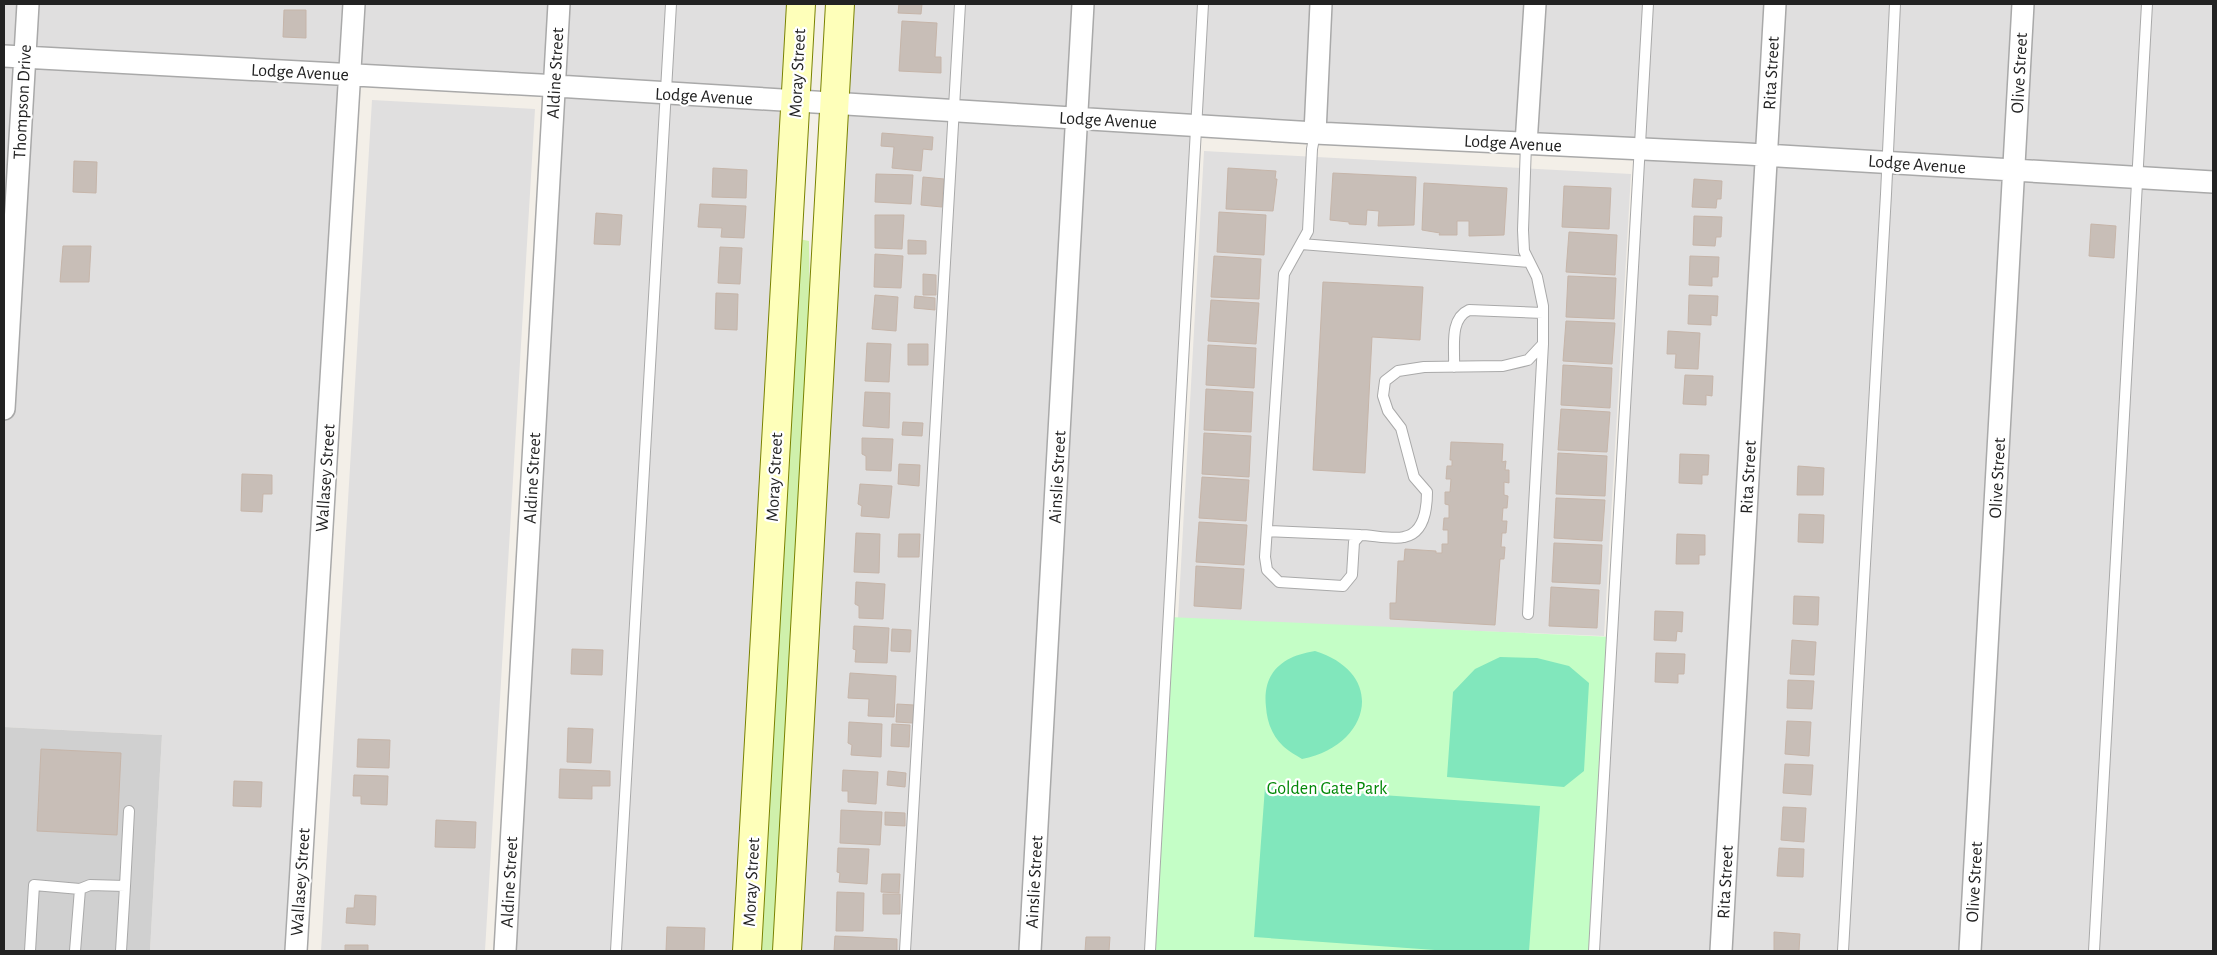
<svg xmlns="http://www.w3.org/2000/svg" width="2217" height="955" font-family="'Alegreya Sans',sans-serif">
<style>
.residential{fill:#e0dfdf}
.religious{fill:#d0d0d0}
.grass{fill:#cff0ab}
.park{fill:#c4fec6}
.pitch{fill:#81e7bc}
.building{fill:#c8beb7;stroke:#c6b5a9}
.lines{fill:none;stroke-linecap:round;stroke-linejoin:round}
.lane-casing{stroke:#a9a9a9;stroke-width:12}
.street-casing{stroke:#a9a9a9;stroke-width:24}
.secondary-casing{stroke:#798200;stroke-width:30}
.lane{stroke:#fff;stroke-width:10}
.street{stroke:#fff;stroke-width:21}
.secondary{stroke:#feffba;stroke-width:28}
.labels{text-anchor:middle;stroke-width:4.5;stroke-linejoin:round;paint-order:stroke}
.street-label{font-size:18px;fill:#222;stroke:#fff}
.park-label{font-size:18px;fill:#038808;stroke:#fff}
</style>
<rect width="100%" height="100%" fill="#f3efe8"/>
<path class="residential" d="M4,4H801L747,951H505L554,86L351,75L296,951H150L162,735L4,727Z
M840,4H2213V951H1594L1640,150L1196,125L1150,951H785Z
M372,100L535,109L485,951H321Z
M1204,151L1631,174L1604,636L1178,619Z"/>
<path class="religious" d="M4,727L162,735L150,951H4Z"/>
<path class="grass" d="M799,239L809,241L810,317L774,951H760Z"/>
<path class="park" d="M1169,617L1612,637L1594,951H1150Z"/>
<path class="pitch" d="M1315,651C1388,674 1370,746 1302,759C1296,755 1288,751 1283,746C1272,735 1267,722 1266,707C1262,672 1283,656 1315,651Z
M1500,657L1537,658L1569,666L1589,683L1584,771L1564,787L1447,777L1453,692L1475,669Z
M1265,787L1540,806L1529,951H1449L1254,937Z"/>
<path class="building" d="M899,4H922L921,14L898,13Z
M284,10H306V38L283,37Z
M902,21L937,23L935,57H941V73L899,71Z
M882,133L933,137L932,150L923,149L921,171L892,168L894,147L881,146Z
M74,161L97,162L96,193L73,192Z
M713,168L747,170L746,198L712,197Z
M1228,168L1276,171L1275,179H1277L1273,211L1226,209Z
M1333,173L1416,177L1414,225L1378,226L1379,211L1367,210L1366,225L1349,224V222L1330,220Z
M876,174L913,175L911,204L875,202Z
M923,177L944,179L942,207L921,205Z
M1694,179L1722,181L1721,199H1717L1716,208L1692,207Z
M1424,183L1507,188L1504,235L1469,236V221H1457V235H1439L1440,233L1422,230Z
M1564,186L1611,188L1609,229L1562,227Z
M700,204L746,206L744,238L721,237L722,228L698,227Z
M1219,212L1266,215L1264,255L1217,252Z
M596,213L622,215L620,245L594,244Z
M875,215H904L902,249L875,248Z
M1694,216L1722,217L1721,237H1716L1715,246L1693,245Z
M2091,224L2116,226L2114,258L2089,256Z
M1569,232L1617,235L1615,275L1566,272Z
M908,240L926,241V254H908Z
M63,246H91L89,282H60Z
M720,247L742,248L740,284L718,283Z
M875,254L903,256L901,288L874,287Z
M1214,256L1261,259L1259,299L1211,297Z
M1690,256L1719,257L1718,277H1712V286L1689,285Z
M923,274L936,275V295H923Z
M1568,276L1616,278L1614,319L1566,317Z
M1323,282L1423,287L1420,340L1372,337L1365,473L1313,470Z
M716,293L738,294L737,330L715,329Z
M875,295L898,297L896,331L872,329Z
M1689,295L1718,296L1717,316L1711,315V325L1688,324Z
M915,296L935,298V310L914,308Z
M1211,300L1259,303L1256,344L1208,341Z
M1566,321L1615,323L1612,364L1563,361Z
M1668,331L1700,333L1698,369L1675,368L1676,354H1667Z
M867,343L891,344L889,382L865,381Z
M908,344H928V365H908Z
M1208,345L1256,348L1254,388L1206,385Z
M1563,365L1612,368L1610,408L1561,405Z
M1685,375L1713,376L1712,396L1706,395V405L1683,404Z
M1206,389L1253,392L1251,432L1204,430Z
M865,392L890,393L889,428L863,426Z
M1561,409L1610,412L1607,452L1558,450Z
M903,422L923,423L922,436L902,435Z
M1204,433L1251,436L1249,477L1202,474Z
M862,438L893,439L891,471L866,470V456L862,454Z
M1451,442L1503,444L1502,462L1506,461L1505,470H1509V483L1504,482V495L1508,496L1507,508H1503L1502,521H1507L1506,533H1502L1501,547H1505L1504,559H1500L1495,625L1390,619V603H1396L1398,561H1404L1405,549L1436,551V553H1442V544H1448V530H1443L1444,518H1449V505L1445,504V492H1450L1451,479H1446L1447,466H1452V460H1450Z
M1558,453L1607,456L1605,496L1556,494Z
M1680,454L1709,455L1708,475H1702V484L1679,483Z
M899,464L920,465L919,486L898,484Z
M1798,466L1824,468L1823,495H1797Z
M242,474L272,475V494H263L262,512L241,511Z
M1202,477L1249,480L1246,521L1199,518Z
M860,484L892,486L889,518L861,516L862,506L858,504Z
M1556,498L1605,500L1602,541L1554,538Z
M1799,514L1824,515L1823,543L1798,542Z
M1199,522L1247,525L1244,565L1196,562Z
M856,533L880,534L879,573L854,572Z
M899,534H920L919,557H898Z
M1677,534L1705,535V555H1699V564H1676Z
M1554,543L1602,545L1600,584L1552,582Z
M1196,566L1244,569L1241,609L1194,606Z
M856,582L885,584L883,619L859,618V606L855,604Z
M1551,587L1599,590L1597,628L1549,626Z
M1794,596L1819,597L1818,625L1793,624Z
M1655,611L1683,612L1682,632L1677,631L1676,641L1654,640Z
M854,626L889,628L887,663L855,662L856,650L853,649Z
M892,629L911,630L910,652L891,651Z
M1792,640L1816,642L1814,675L1790,674Z
M572,649L603,650L602,675L571,674Z
M1656,653L1685,654L1684,674H1678V683L1655,682Z
M850,673L896,676L894,717L868,716L869,699L848,698Z
M1788,680L1814,681L1812,709L1787,708Z
M897,704L914,705L913,723L896,722Z
M1787,721L1811,722L1809,756L1785,754Z
M849,722L882,724L881,757L851,755L852,745L848,743Z
M892,724L910,725L909,747L891,746Z
M568,728L593,729L591,763L567,762Z
M358,739L390,740L389,768L357,767Z
M41,749L121,753L117,835L37,831Z
M1785,764L1813,765L1811,795L1783,793Z
M560,769L610,771V786H592V799L559,798Z
M843,770L878,772L876,804L848,802V791H842Z
M888,771L906,773L905,787L887,785Z
M354,775L388,776L387,805L361,804V796H353Z
M234,781L262,782L261,807L233,806Z
M1783,807L1806,808L1804,842L1781,840Z
M841,810L882,812L880,845L840,843Z
M885,812L905,813V826L885,825Z
M436,820L476,822L475,848L435,847Z
M838,848L869,849L867,884L839,882L840,873L837,872Z
M1779,848L1804,849L1803,877L1777,876Z
M882,874H900L899,893L881,892Z
M837,892L864,893L863,931H836Z
M883,894H900V914H883Z
M355,895L376,896L375,925L346,923L347,908H354Z
M667,927L705,928L704,951H666Z
M1774,932L1800,934L1799,951H1774Z
M835,936L897,939V951H834Z
M1086,937H1110L1109,951H1085Z
M345,945H368V951H345Z"/>
<g class="lines">
<defs>
<path id="lane" d="M1315,133L1312,149L1308,231L1284,274L1265,557L1267,570L1279,582L1343,586L1352,575L1354,542L1360,535C1372,535 1393,540 1404,537C1425,533 1427,508 1427,492L1414,477L1401,428L1388,411L1383,396L1385,381L1398,371L1424,367L1503,366L1528,360L1543,344V306L1537,277L1524,251L1523,230L1526,144
M1301,244L1529,262
M1454,367C1455,347 1449,319 1469,310L1543,313
M1267,531L1360,535
M1528,614L1543,344
M125,886L129,811
M30,951L34,885L80,889L90,885L125,886L121,951
M75,951L80,889
M616,951L671,4
M905,951L960,4
M1150,951L1203,4
M1594,951L1648,4
M1843,951L1886,194L1895,4
M2094,951L2147,4"/>
<path id="street" d="M4,56L540,85L1315,133L1747,154L2213,182
M1315,133L1321,4
M1526,144L1535,4
M4,409L28,4
M296,951L354,4
M505,951L559,4
M1030,951L1083,4
M1721,951L1775,4
M1970,951L2023,4"/>
<path id="secondary" d="M747,951L801,4
M787,951L840,4"/>
</defs>
<use href="#lane" class="lane-casing"/>
<use href="#street" class="street-casing"/>
<use href="#secondary" class="secondary-casing"/>
<use href="#lane" class="lane"/>
<use href="#street" class="street"/>
<use href="#secondary" class="secondary"/>
</g>
<g class="labels">
<g class="street-label">
<text transform="translate(300 72) rotate(3)" y="6">Lodge Avenue</text>
<text transform="translate(555 73) rotate(-87)" y="6">Aldine Street</text>
<text transform="translate(797 73) rotate(-87)" y="6">Moray Street</text>
<text transform="translate(1771 73) rotate(-87)" y="6">Rita Street</text>
<text transform="translate(2019 73) rotate(-87)" y="6">Olive Street</text>
<text transform="translate(704 96) rotate(3)" y="6">Lodge Avenue</text>
<text transform="translate(22 102) rotate(-87)" y="6">Thompson Drive</text>
<text transform="translate(1108 120) rotate(3)" y="6">Lodge Avenue</text>
<text transform="translate(1513 143) rotate(3)" y="6">Lodge Avenue</text>
<text transform="translate(1917 164) rotate(4)" y="6">Lodge Avenue</text>
<text transform="translate(774 477) rotate(-87)" y="6">Moray Street</text>
<text transform="translate(1057 477) rotate(-87)" y="6">Ainslie Street</text>
<text transform="translate(1748 477) rotate(-87)" y="6">Rita Street</text>
<text transform="translate(325 478) rotate(-86)" y="6">Wallasey Street</text>
<text transform="translate(532 478) rotate(-87)" y="6">Aldine Street</text>
<text transform="translate(1997 478) rotate(-87)" y="6">Olive Street</text>
<text transform="translate(300 882) rotate(-86)" y="6">Wallasey Street</text>
<text transform="translate(509 882) rotate(-87)" y="6">Aldine Street</text>
<text transform="translate(751 882) rotate(-87)" y="6">Moray Street</text>
<text transform="translate(1034 882) rotate(-87)" y="6">Ainslie Street</text>
<text transform="translate(1725 882) rotate(-87)" y="6">Rita Street</text>
<text transform="translate(1974 882) rotate(-87)" y="6">Olive Street</text>
</g>
<g class="park-label">
<text x="1327" y="794">Golden Gate Park</text>
</g>
</g>
<rect width="2217" height="955" fill="none" stroke="#222222" stroke-width="10"/>
</svg>
